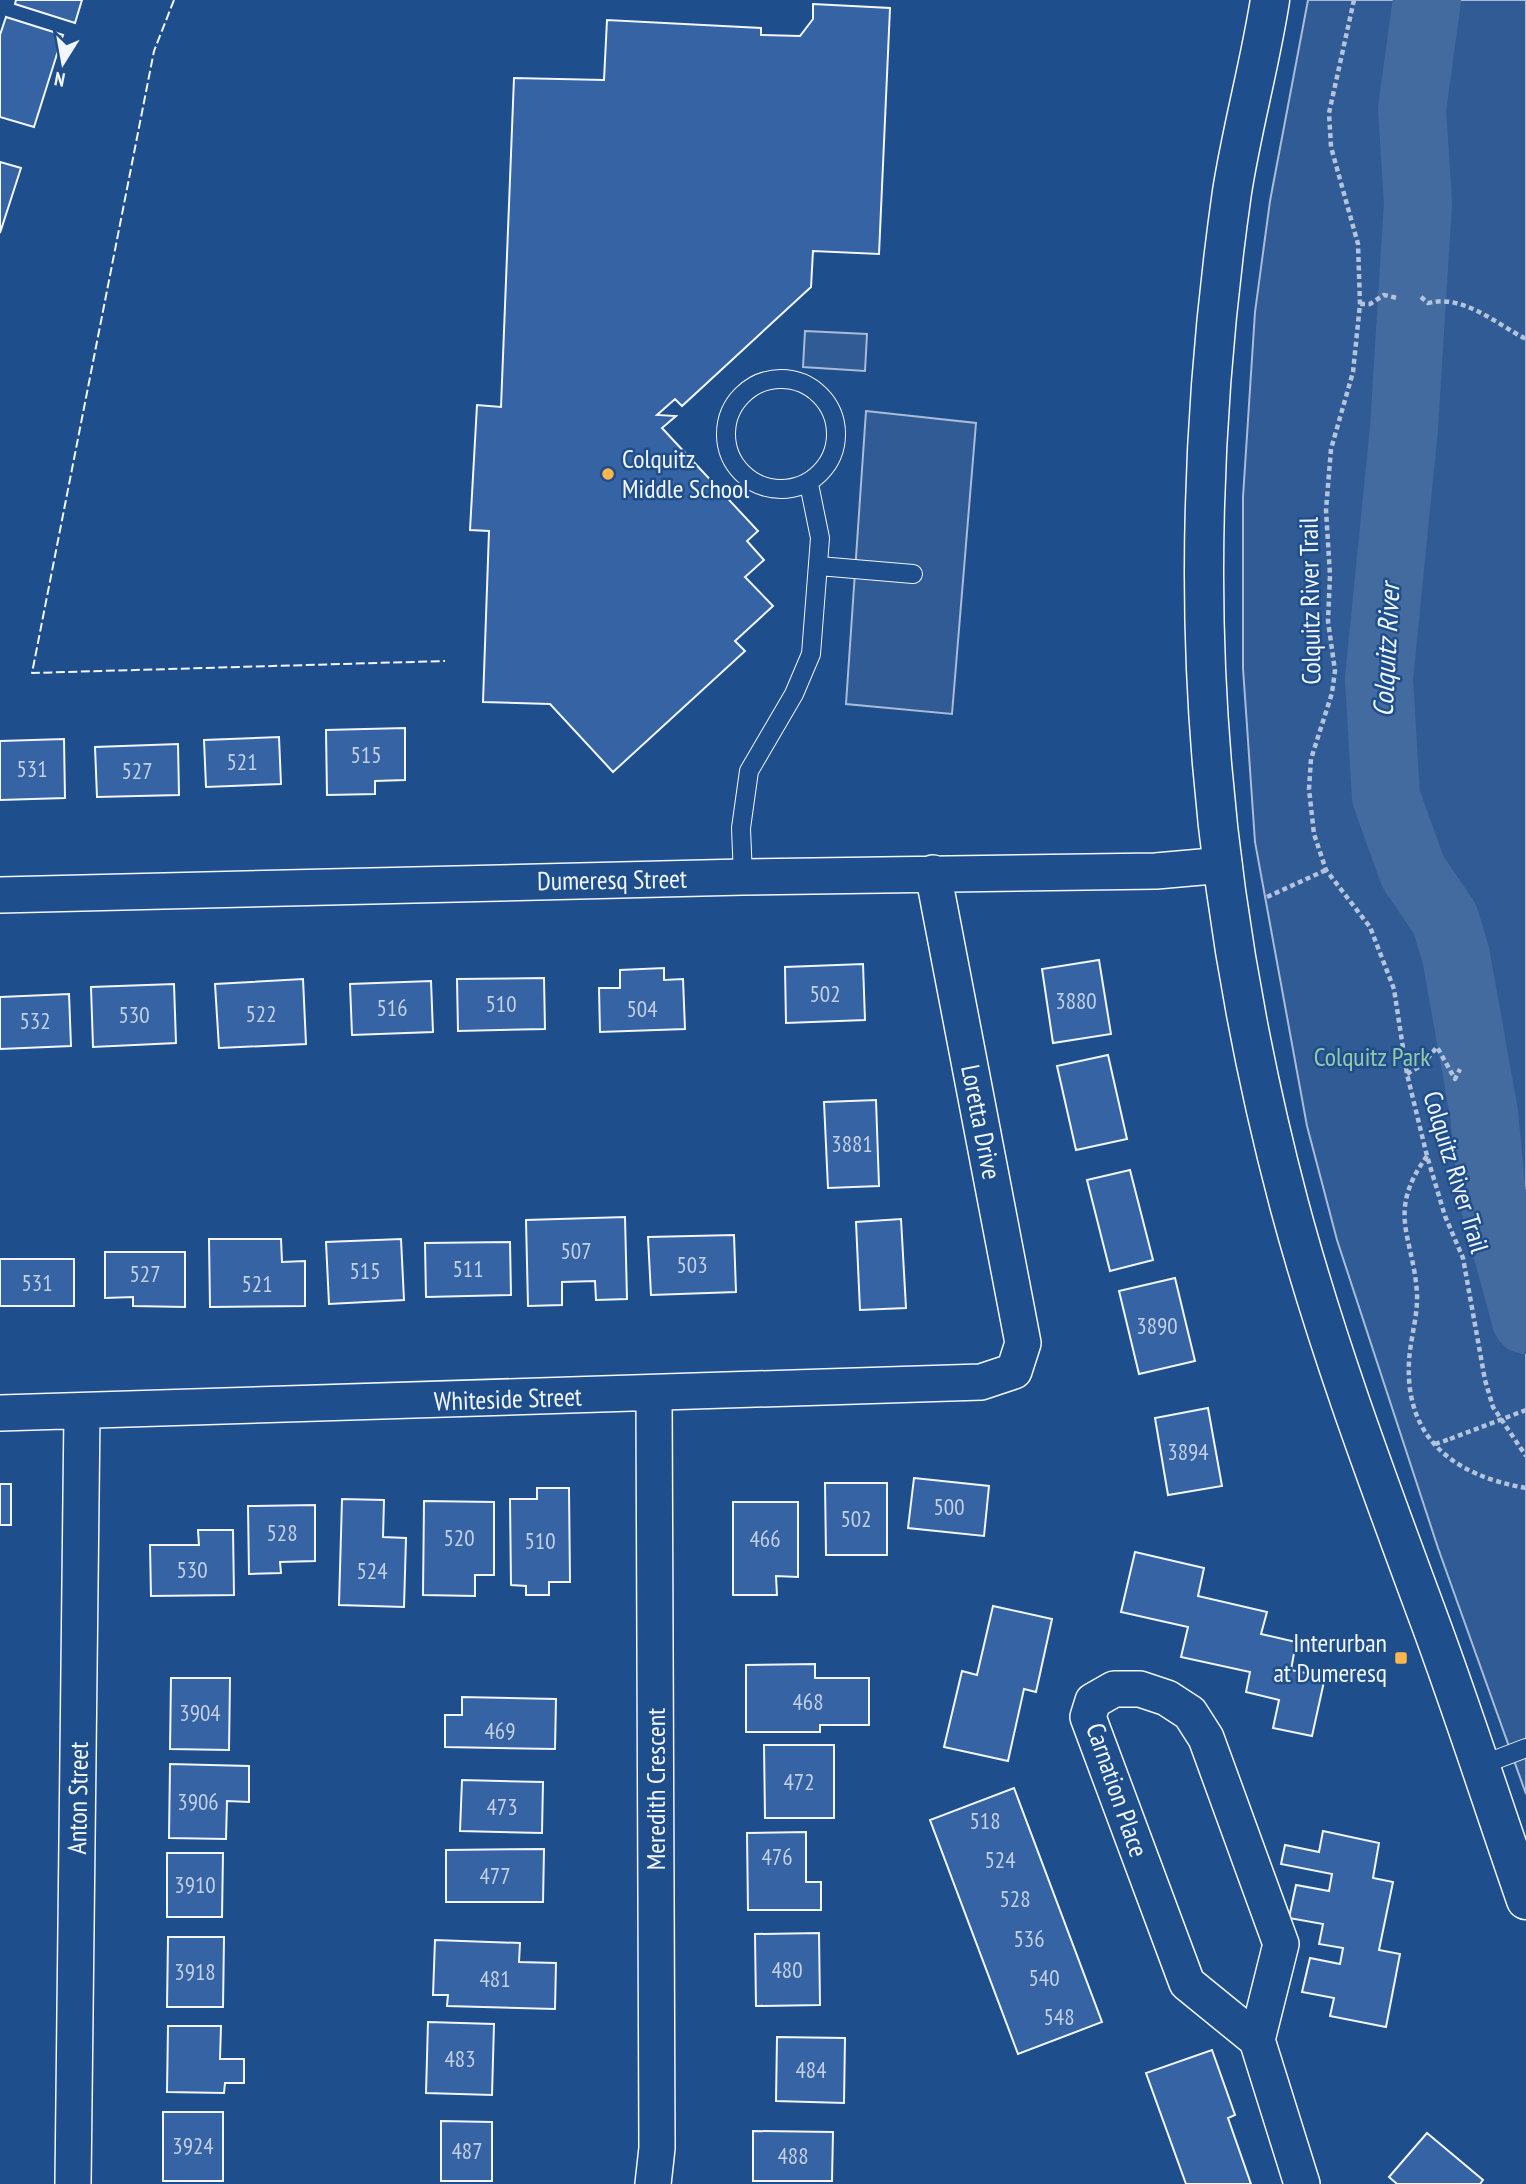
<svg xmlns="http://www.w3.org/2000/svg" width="1526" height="2184" font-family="'PT Sans Narrow',sans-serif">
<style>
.built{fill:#305b95;stroke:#a8bbd7;stroke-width:2}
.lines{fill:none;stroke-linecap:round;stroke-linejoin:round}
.river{stroke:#446ba0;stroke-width:68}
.building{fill:#3563a3;stroke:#f2f6ff;stroke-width:2}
.service-casing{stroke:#f2f6ff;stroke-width:20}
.minor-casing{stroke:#f2f6ff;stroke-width:38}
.secondary-casing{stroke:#f2f6ff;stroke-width:41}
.path{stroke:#b3c4dc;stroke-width:4.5;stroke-dasharray:5 3.5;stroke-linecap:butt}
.service{stroke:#1f4e8c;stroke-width:18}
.minor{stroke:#1f4e8c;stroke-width:35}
.secondary{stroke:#1f4e8c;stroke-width:38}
.path-bridge{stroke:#b3c4dc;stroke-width:4.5;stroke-dasharray:5 3.5;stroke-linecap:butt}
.fence{stroke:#f2f6ff;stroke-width:2;stroke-dasharray:9 3.5;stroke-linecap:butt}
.poi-dot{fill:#ffb74d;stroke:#1f4e8c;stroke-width:2.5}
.labels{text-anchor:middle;stroke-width:5;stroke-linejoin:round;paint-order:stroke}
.number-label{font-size:23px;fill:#c3d1e8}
.poi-label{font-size:26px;fill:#f2f6ff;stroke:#1f4e8c;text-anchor:start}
.street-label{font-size:26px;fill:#f2f6ff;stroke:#1f4e8c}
.park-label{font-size:26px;fill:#97c8a6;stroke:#1f4e8c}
.water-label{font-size:28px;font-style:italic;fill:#f2f6ff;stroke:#1f4e8c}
</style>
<rect width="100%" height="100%" fill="#1f4e8c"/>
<path class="built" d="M1308,0H1526V1794L1438,1548L1337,1240L1307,1126L1255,842L1243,668V497L1255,312L1270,201Z
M805,331L867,334L865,371L803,367Z
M866,411L976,423L952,714L846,704Z"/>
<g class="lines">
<path class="river" d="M1427,0L1412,109L1418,203L1404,428L1379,679L1386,797L1413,872L1445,919L1456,956L1484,1113L1492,1195L1526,1320"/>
</g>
<path class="building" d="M16,0H82L75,23L15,4Z
M813,4L890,8L879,254L813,251L811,287L682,406L675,399L657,415L676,416L662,428L758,531L747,541L764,560L745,577L773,606L735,641L745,651L613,772L550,704L483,702L489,531L470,530L477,405L501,407L514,78L604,80L607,20L761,28V35L800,36L813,19Z
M6,17L63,35L34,127L0,117V35Z
M0,162L21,168L0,233Z
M405,728V780L375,781V794L327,795L326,730Z
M279,737L281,784L206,787L204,740Z
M64,739L65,798L0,800V741Z
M178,744L179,795L97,797L95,747Z
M1099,960L1111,1034L1053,1043L1042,969Z
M863,964L865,1020L786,1023L785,967Z
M664,968V980L683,979L685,1029L600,1032L599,988H620V970Z
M544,978L545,1029L458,1031L457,979Z
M303,979L306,1044L219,1048L215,984Z
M431,981L433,1032L352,1035L350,984Z
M174,984L176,1043L93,1047L91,987Z
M69,994L71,1046L0,1049V997Z
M1108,1055L1127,1139L1076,1150L1057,1066Z
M876,1100L879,1186L828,1188L824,1102Z
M1130,1170L1153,1260L1110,1271L1087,1180Z
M625,1217L627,1299L596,1300L595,1281L562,1282V1305L528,1306L526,1220Z
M901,1219L906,1308L860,1310L856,1222Z
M734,1235L736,1292L651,1295L648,1237Z
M209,1239H281L282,1262L305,1261V1306L210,1307Z
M401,1239L404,1300L329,1304L326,1242Z
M510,1242L511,1295L426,1297L425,1243Z
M105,1252H185V1307L133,1306V1297L105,1298Z
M0,1259H74V1306H0Z
M1175,1278L1195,1361L1139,1374L1119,1291Z
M1208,1408L1222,1486L1168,1495L1155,1418Z
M914,1478L989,1486L984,1536L908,1528Z
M825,1483H887V1555H826Z
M0,1484H11V1525H0Z
M537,1488H569L570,1582H549V1595H526V1586L511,1585L510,1499H537Z
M342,1499L384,1500L383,1537L406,1538L404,1607L339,1605Z
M424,1501L494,1502V1575H475V1596L423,1595Z
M733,1502H798V1577L776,1576L777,1595H733Z
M315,1505V1561L280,1562L281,1573L249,1574L248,1506Z
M198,1530H233L234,1595L151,1596L150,1545H199Z
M1135,1552L1204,1568L1198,1596L1267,1612L1261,1634L1296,1642L1291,1670L1325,1677L1312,1736L1273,1728L1279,1700L1246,1692L1250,1672L1181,1657L1188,1627L1121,1612Z
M993,1606L1052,1619L1036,1692L1024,1689L1008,1761L944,1747L962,1671L977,1675Z
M815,1664V1678H869V1725H820V1732H746V1665Z
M171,1678H230L229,1750L170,1749Z
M462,1697L556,1699L555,1749L445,1747V1715H462Z
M764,1745H834V1818H765Z
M170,1764L249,1766V1802L227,1801L226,1839L169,1838Z
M462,1780L543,1782L542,1833L460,1831Z
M1014,1788L1102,2022L1018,2054L930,1820Z
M1323,1831L1379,1843L1373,1878L1393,1882L1379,1950L1400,1954L1386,2027L1330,2016L1334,1998L1302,1992L1310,1958L1340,1964L1343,1948L1319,1944L1323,1924L1289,1918L1296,1885L1329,1891L1332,1874L1281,1864L1285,1845L1319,1852Z
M806,1832V1882H821V1910H748L747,1833Z
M544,1849L543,1902H446V1850Z
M167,1853H223L222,1917H167Z
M819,1933L820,2005L756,2006L755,1934Z
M168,1937H224L223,2007H167Z
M435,1940L520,1943L519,1962L556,1963L555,2009L447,2006L448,1995H433Z
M428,2022L494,2024L492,2095L426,2093Z
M168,2026H221L220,2059H244V2083H225L224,2093L167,2092Z
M777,2037L845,2038L844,2103L776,2101Z
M1212,2050L1235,2115L1228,2118L1251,2184H1186L1146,2073Z
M163,2112H223V2181H163Z
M441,2121L492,2122V2181H441Z
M753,2131L833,2132L832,2181H753Z
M1427,2133L1483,2180L1480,2184H1397L1389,2177Z"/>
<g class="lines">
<defs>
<path id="service" d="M726 434a55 55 0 1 1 110 0a55 55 0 1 1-110 0Z
M819,566L913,574
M743,877L741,828L749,771L794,694L811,654L820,538L809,484
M1479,1766L1526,1748"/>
<path id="minor" d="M0,895L743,877L1156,871L1224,865
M0,1413L981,1382L1014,1371L1023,1343L933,873
M1257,2040L1187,1983L1088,1717L1093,1701L1114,1689H1140L1167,1698L1190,1713L1206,1738L1281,1944L1257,2040L1302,2184
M73,2184L82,1412
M653,2184L657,2148L654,1394"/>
<path id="secondary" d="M1270,0C1260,64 1242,128 1232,192C1214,318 1204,446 1204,574C1204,785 1235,999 1289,1204C1327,1346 1379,1484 1430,1622C1464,1714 1494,1808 1526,1900"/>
</defs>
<use href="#service" class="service-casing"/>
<use href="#minor" class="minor-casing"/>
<use href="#secondary" class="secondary-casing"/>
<path class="path" d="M1354,0L1329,113L1331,147L1358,244L1360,304L1353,372L1331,449L1326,510L1330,575L1328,621L1335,671L1332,693L1311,759L1309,789L1314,834L1326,870L1370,927L1394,989L1407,1074L1427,1156L1445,1216L1463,1258L1485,1380L1493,1407L1526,1456
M1421,297L1428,303C1464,294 1496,324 1526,339
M1360,304H1370L1384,295L1397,298
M1267,897L1326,870
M1407,1074L1422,1065L1437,1047L1455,1079L1460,1069
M1427,1156C1386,1213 1413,1235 1417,1293C1418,1317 1410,1339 1409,1362C1405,1440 1456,1476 1526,1488
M1435,1444L1450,1439"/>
<use href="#service" class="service"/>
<use href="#minor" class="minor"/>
<use href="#secondary" class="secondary"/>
<path class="path-bridge" d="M1450,1439L1526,1410"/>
<path class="fence" d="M174,0L154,51L32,673L445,661"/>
</g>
<g class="poi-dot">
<circle cx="608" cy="474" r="7"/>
<rect x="1394" y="1651" width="14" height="14" rx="3.5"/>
</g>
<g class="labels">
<g class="number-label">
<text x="366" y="763">515</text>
<text x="242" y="770">521</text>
<text x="32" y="777">531</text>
<text x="137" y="779">527</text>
<text x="825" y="1002">502</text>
<text x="1076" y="1009">3880</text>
<text x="501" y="1012">510</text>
<text x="392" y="1016">516</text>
<text x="642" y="1017">504</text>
<text x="261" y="1022">522</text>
<text x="134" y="1023">530</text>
<text x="35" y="1029">532</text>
<text x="852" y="1152">3881</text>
<text x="576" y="1259">507</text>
<text x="692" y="1273">503</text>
<text x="468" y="1277">511</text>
<text x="365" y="1279">515</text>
<text x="145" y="1282">527</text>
<text x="37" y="1291">531</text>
<text x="257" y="1292">521</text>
<text x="1157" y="1334">3890</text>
<text x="1188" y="1460">3894</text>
<text x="949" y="1515">500</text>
<text x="856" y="1527">502</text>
<text x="282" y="1541">528</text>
<text x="459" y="1546">520</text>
<text x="765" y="1547">466</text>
<text x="540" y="1549">510</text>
<text x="192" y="1578">530</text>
<text x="372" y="1579">524</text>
<text x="808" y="1710">468</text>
<text x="200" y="1721">3904</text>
<text x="500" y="1739">469</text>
<text x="799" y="1790">472</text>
<text x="198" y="1810">3906</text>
<text x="502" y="1815">473</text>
<text x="985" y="1829">518</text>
<text x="777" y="1865">476</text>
<text x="1000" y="1868">524</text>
<text x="495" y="1884">477</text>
<text x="195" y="1893">3910</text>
<text x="1015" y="1907">528</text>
<text x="1029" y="1947">536</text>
<text x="787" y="1978">480</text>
<text x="195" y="1980">3918</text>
<text x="1044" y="1986">540</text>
<text x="495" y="1987">481</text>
<text x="1059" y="2025">548</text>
<text x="460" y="2067">483</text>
<text x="811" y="2078">484</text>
<text x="193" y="2154">3924</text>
<text x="467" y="2159">487</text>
<text x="793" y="2164">488</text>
</g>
<g class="poi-label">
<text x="622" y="468">Colquitz<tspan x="622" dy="30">Middle School</tspan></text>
<text x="1387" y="1652" text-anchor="end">Interurban<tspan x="1387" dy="30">at Dumeresq</tspan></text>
</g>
<g class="street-label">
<text transform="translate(1310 601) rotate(-91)" y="9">Colquitz River Trail</text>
<text transform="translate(612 880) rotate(-1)" y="9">Dumeresq Street</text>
<text transform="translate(981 1122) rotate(79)" y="9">Loretta Drive</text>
<text transform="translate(1456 1172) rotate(73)" y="9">Colquitz River Trail</text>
<text transform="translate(508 1399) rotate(-2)" y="9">Whiteside Street</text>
<text transform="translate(656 1789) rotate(-90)" y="9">Meredith Crescent</text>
<text transform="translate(1117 1790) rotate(71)" y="9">Carnation Place</text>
<text transform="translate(78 1798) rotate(-89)" y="9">Anton Street</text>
</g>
<g class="park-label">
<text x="1372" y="1066">Colquitz Park</text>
</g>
<g class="water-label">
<text transform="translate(1386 650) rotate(-87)" y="10">Colquitz River</text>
</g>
</g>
<g transform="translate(63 63) rotate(191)" stroke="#1f4e8c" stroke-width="5" paint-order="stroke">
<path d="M0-5L12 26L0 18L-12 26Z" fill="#f2f6ff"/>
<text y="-10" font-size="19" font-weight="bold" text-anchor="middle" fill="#f2f6ff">N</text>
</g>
</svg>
